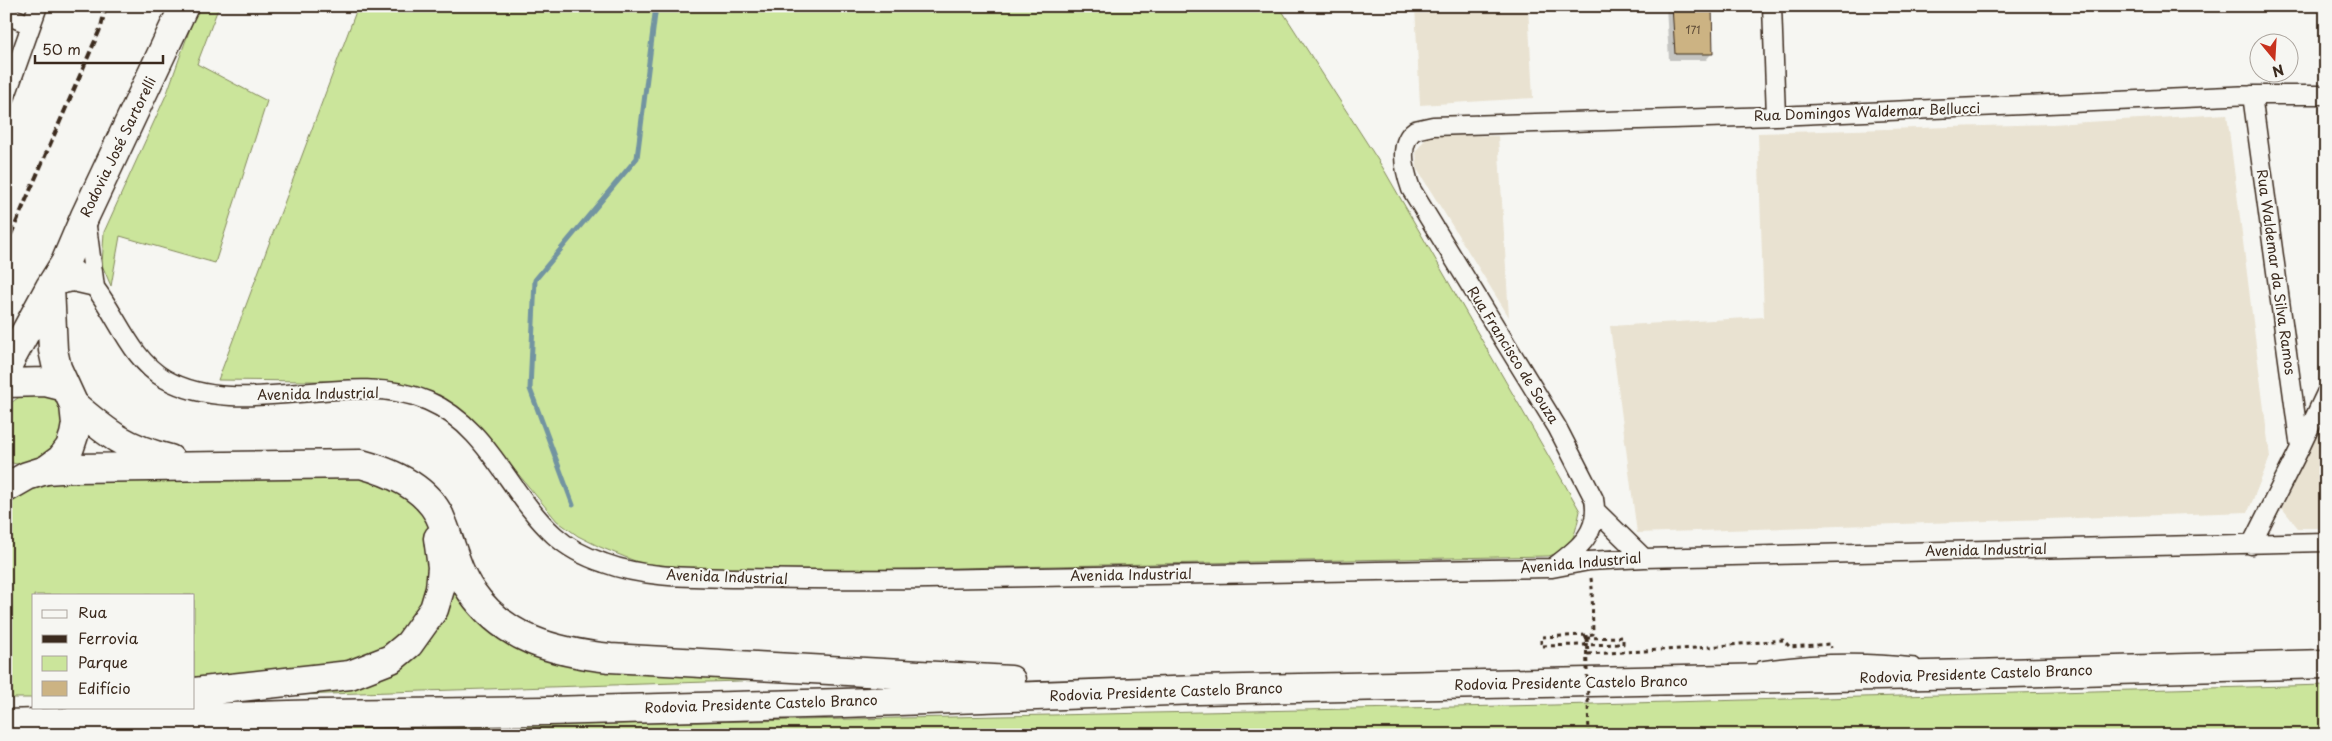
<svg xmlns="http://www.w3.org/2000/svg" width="2332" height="741" font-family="'Playpen Sans',sans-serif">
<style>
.built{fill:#e9e2d1}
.green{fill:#cbe59b;stroke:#83885c}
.shadow{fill:#0003}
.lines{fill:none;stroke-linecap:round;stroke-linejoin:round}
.stream{stroke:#7294a1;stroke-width:5}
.building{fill:#ccb383;stroke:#3b2a1e}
.service-casing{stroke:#3b2a1e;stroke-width:12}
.minor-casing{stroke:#3b2a1e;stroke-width:21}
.primary-casing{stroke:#3b2a1e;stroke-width:31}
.motorway-casing{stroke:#3b2a1e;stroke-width:31}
.path{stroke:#3b2a1e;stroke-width:3;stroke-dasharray:4 4;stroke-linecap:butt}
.service{stroke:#f6f6f2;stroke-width:9}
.minor{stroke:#f6f6f2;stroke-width:18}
.primary{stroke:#f6f6f2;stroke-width:28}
.motorway{stroke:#f6f6f2;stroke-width:28}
.rail{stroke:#3b2a1e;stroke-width:4;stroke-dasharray:8 4;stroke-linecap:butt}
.path-bridge{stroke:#3b2a1e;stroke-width:3;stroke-dasharray:4 4;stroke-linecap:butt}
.labels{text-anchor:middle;stroke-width:4;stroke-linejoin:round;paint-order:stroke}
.number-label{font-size:11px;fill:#5f4c37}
.street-label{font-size:14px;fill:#3b2a1e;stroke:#f6f6f2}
</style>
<rect width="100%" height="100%" fill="#f6f6f2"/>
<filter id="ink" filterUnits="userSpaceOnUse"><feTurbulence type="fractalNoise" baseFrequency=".02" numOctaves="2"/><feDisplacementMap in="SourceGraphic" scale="10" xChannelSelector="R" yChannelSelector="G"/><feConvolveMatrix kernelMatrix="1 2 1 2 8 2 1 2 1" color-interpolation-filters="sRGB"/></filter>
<g filter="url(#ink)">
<path class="built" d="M1415,6H1528L1533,98L1420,105Z
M2227,114L2270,457L2248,512L1637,533L1610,326L1764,317L1758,133L2052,124Z
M1429,134L1498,136L1509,317L1417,169L1416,151Z
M2326,416V528H2298L2282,508Z"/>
<path class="green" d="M198,6H219L197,64L267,101L215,263L120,236L111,286L102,265L104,232L167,93Z
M358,6H1279L1383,168L1580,511C1575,534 1574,548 1549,556L856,570L691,568L640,563L600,547L578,536L557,521L481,429L440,395L395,382L218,380Z
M27,392L54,394L68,421L58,448L27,466L12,463L6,457V406Z
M356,471L409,497L421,513L432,533L433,594L381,657L194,685V595H34V698H6V492L23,483Z
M452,579L490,626L771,680L296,695L376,677Z
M2326,685V735H49L1553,705Z"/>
<path class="shadow" d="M1666,6H1710L1712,53L1706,60H1669Z"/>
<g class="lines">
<path class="stream" d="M573,505L530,389L535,280L637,158L656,6"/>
</g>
<path class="building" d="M1672,6H1712L1713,54H1675Z"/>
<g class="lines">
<defs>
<path id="service" d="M1761,666C1813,658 1863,657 1915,663"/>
<path id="minor" d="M1772,6L1776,116
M6,15L31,25
M2252,95L2300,448
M6,96L38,6
M65,263C76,271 88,278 96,289C118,318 132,360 165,379C242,422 348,367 428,401C489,427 508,493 554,535C568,548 586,557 604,563C647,579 695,577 740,578C802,579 865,580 927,579C1135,575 1344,572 1552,568L1589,561L1644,558L2326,542
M50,287L73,282L95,287L86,219
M1596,511L1644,558
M2251,545L2300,448L2326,393
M1555,566C1579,548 1600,532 1594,499L1557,427L1411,189C1405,172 1397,143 1415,130L1433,126L1776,116L2252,95H2326"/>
<path id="primary" d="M6,368L50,287L65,263L85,216L184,6
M6,383L45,382L65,387
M6,488L27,476L46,470L61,459L70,447L74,435L76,424L74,405L57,368L53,350L50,287"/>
<path id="motorway" d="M74,405C108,434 125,448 170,459
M46,470L75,468L361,464C394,473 431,489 443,524C452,546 457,571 471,591C505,640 555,652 610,658L1011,680
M194,692L350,675L391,659L409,644L434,609L440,589L442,567L438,538
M6,724L322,714L549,711L843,703L1198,690L1974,674L2326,664"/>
</defs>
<use href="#service" class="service-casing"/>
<use href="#minor" class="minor-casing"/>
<use href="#primary" class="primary-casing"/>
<use href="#motorway" class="motorway-casing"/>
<path class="path" d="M1591,578L1592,587
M1587,638L1588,654L1698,648L1783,640L1790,647L1830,644L1831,648"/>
<use href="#service" class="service"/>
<use href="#minor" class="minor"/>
<use href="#primary" class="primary"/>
<use href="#motorway" class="motorway"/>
<path class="rail" d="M6,246L101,27L106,6"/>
<path class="path-bridge" d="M1586,635L1541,637V646L1623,644V637L1587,638
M1589,735L1586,635L1593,634L1592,587"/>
</g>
</g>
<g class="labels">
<g class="number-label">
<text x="1693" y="34">171</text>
</g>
<g class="street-label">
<text transform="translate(1867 112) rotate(-2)" y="5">Rua Domingos Waldemar Bellucci</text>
<text transform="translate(118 147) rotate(-64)" y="5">Rodovia José Sartorelli</text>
<text transform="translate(2276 272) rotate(82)" y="5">Rua Waldemar da Silva Ramos</text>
<text transform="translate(1513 355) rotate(58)" y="5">Rua Francisco de Souza</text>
<text transform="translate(318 394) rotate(-1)" y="5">Avenida Industrial</text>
<text transform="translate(1986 550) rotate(-1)" y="5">Avenida Industrial</text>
<text transform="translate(1581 563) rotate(-5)" y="5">Avenida Industrial</text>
<text transform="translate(1131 575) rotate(-1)" y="5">Avenida Industrial</text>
<text transform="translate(727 577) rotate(2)" y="5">Avenida Industrial</text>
<text transform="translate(1976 674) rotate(-2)" y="5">Rodovia Presidente Castelo Branco</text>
<text transform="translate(1571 683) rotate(-1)" y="5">Rodovia Presidente Castelo Branco</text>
<text transform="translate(1166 692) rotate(-2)" y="5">Rodovia Presidente Castelo Branco</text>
<text transform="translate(761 704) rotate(-2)" y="5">Rodovia Presidente Castelo Branco</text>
</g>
</g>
<rect width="2332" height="741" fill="none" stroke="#f6f6f2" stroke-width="25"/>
<rect x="12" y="12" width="2307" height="716" fill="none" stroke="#3b2a1e" stroke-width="2" filter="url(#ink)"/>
<rect x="32" y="594" width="162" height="115" fill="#f6f6f2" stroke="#aba49d"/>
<rect x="42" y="610" width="25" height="8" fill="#f6f6f2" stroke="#aba49d"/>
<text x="78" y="618" font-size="15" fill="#3b2a1e">Rua</text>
<rect x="42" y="635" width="25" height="8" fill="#3b2a1e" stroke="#aba49d"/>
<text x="78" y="644" font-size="15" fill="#3b2a1e">Ferrovia</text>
<rect x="42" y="656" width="25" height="15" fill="#cbe59b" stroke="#aba49d"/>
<text x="78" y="668" font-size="15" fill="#3b2a1e">Parque</text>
<rect x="42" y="681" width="25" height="15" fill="#ccb383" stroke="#aba49d"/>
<text x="78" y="694" font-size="15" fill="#3b2a1e">Edifício</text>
<g transform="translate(2274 58) rotate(162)"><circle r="24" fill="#f6f6f2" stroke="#aba49d"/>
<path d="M0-4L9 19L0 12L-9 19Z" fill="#c8321e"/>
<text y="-8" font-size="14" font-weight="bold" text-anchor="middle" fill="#3b2a1e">N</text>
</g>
<path d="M35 55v8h128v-8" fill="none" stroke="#3b2a1e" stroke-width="2.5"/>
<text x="42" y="55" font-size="15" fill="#3b2a1e" stroke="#f6f6f2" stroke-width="4" paint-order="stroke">50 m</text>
</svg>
